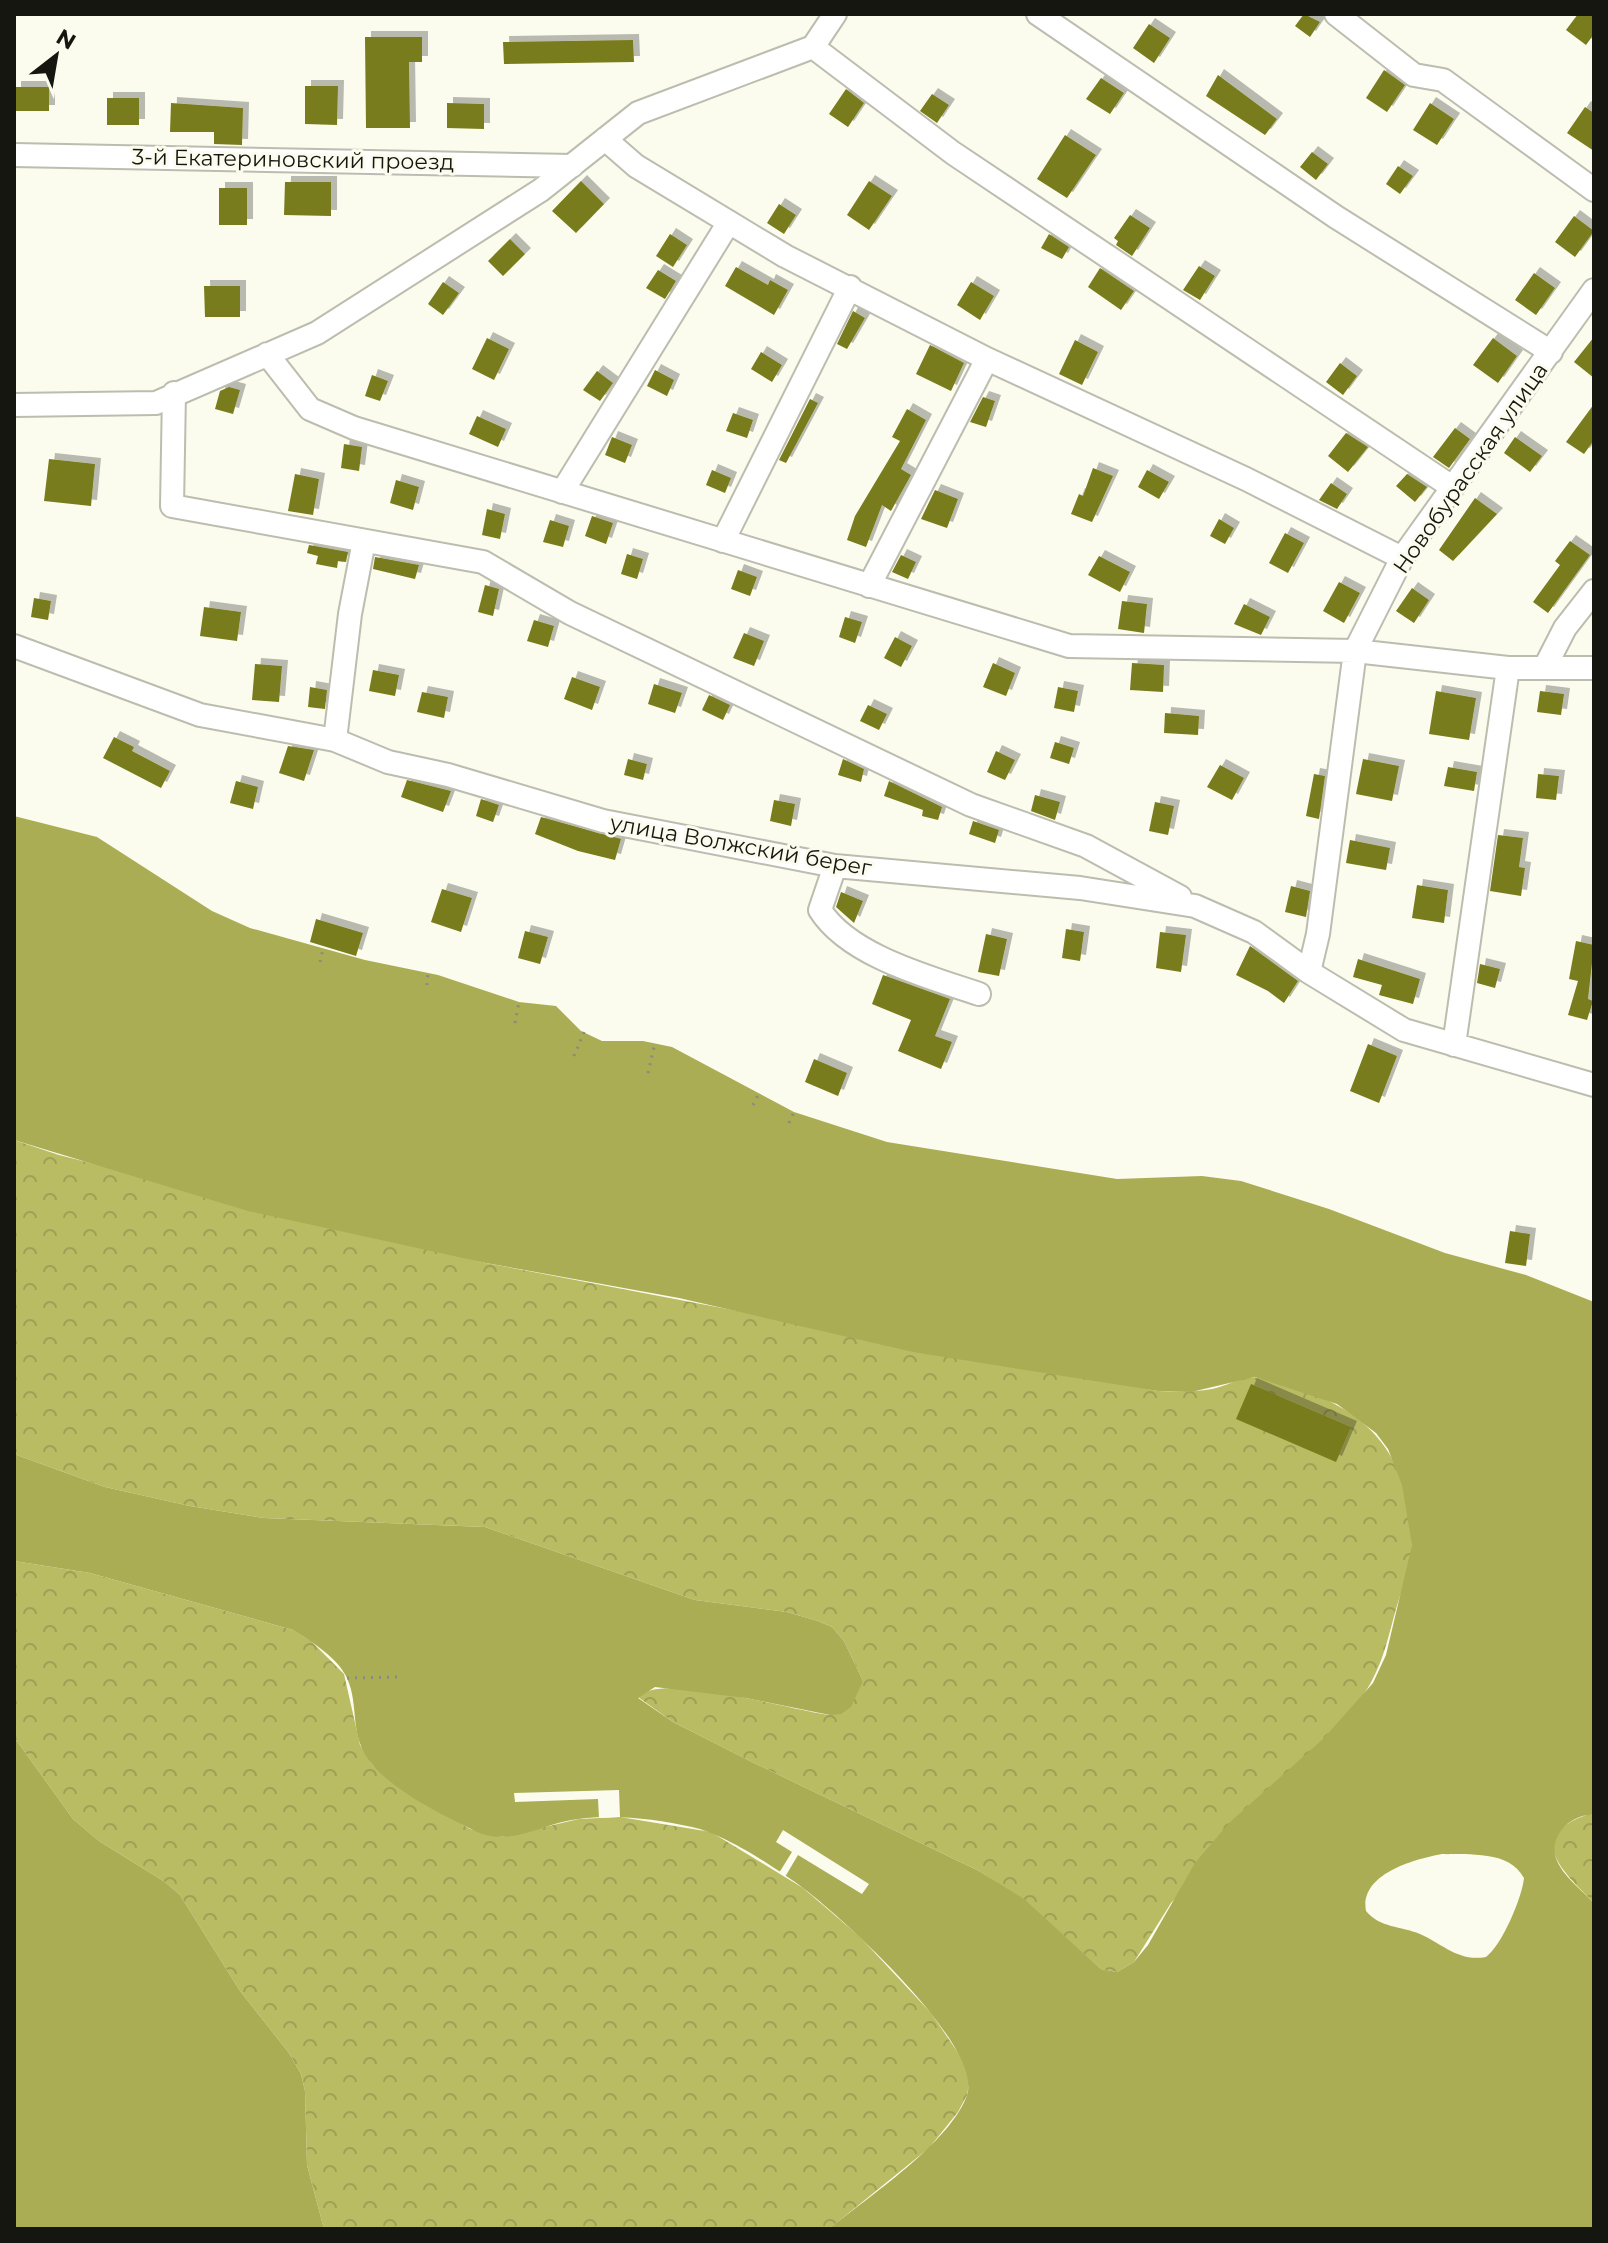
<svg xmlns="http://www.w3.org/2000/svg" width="1608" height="2243" font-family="Montserrat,sans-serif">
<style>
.forest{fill:url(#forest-crowns)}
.water{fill:#aaad54;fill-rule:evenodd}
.pier{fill:#fbfcee}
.building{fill:#797b1b;filter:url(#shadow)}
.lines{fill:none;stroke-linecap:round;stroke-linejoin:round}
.minor-casing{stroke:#bcbdaf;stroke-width:26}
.path{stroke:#898a80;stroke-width:3;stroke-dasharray:2 6;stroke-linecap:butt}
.minor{stroke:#fff;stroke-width:22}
.labels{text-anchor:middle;stroke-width:6;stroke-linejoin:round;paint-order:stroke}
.street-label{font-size:22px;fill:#161611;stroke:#fbfcee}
</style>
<defs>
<pattern id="forest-crowns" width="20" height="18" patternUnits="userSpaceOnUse" patternTransform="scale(2)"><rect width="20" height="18" fill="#b9bc63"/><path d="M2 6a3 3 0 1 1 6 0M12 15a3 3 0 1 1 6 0" fill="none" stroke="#9ea155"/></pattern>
<filter id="shadow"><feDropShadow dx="6" dy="-6" stdDeviation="0" flood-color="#0004"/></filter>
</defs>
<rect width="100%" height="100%" fill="#fbfcee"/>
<path class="forest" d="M14,1140L59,1155L486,1263L1158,1391C1177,1392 1194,1392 1212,1389C1228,1386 1243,1375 1259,1378C1354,1399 1410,1440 1412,1544C1412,1565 1402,1588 1396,1609C1385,1649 1381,1673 1354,1708L1171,1903L1134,1962L1117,1972L1101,1969L1024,1900L979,1871L752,1762L673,1722L638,1697C662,1671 793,1711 830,1715L863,1681L844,1641L832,1627L818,1621L787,1612L695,1600L485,1527L264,1518L190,1506L105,1487L14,1454Z
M14,1561L90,1573L293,1630L311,1641L344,1674L360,1745L372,1764L392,1782L470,1829L502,1837L579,1819L620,1817L711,1832L803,1888L859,1936L931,2013L965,2063L970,2079L967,2095L958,2112L929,2148L829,2229H324L307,2165L305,2091L301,2074L289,2053L240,1991L180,1895L165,1882L99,1841L73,1819L14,1737Z
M1589,1814L1594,1815V1903C1566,1874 1521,1837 1589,1814Z"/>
<path class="water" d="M14,816L97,837L212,911L250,928L365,960L438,975L519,1002L556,1006L581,1031L602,1041H643L672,1047L794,1112L887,1142L1117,1179L1202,1176L1241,1181L1329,1209L1445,1253L1526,1275L1594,1302V1815C1584,1814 1573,1819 1565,1826C1536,1857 1574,1882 1594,1903V2229H829C868,2197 951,2142 967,2095C984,2046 842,1917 803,1888C776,1868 725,1834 692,1827C656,1819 615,1814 578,1819C542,1823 509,1849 473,1830C441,1814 395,1792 372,1764C348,1736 360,1707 347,1678C338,1658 311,1641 293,1630L90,1573L14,1561V1454L105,1487L190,1506L264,1518L485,1527L695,1600L787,1612L818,1621L832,1627L844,1641L863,1681L851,1707L841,1714L830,1715L746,1698L655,1687L638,1698L673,1722L752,1762L979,1871L1024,1899L1101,1969L1117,1972L1134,1962L1148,1945L1195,1863L1229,1823L1323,1739L1373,1683L1386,1655L1412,1545L1402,1485L1388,1449L1376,1433L1337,1404L1255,1377L1191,1392L1158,1391L913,1352L679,1298L486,1263L248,1211L14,1140ZM1442,1854C1469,1855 1509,1850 1524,1878C1522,1898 1502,1945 1486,1957C1458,1962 1443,1944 1420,1934C1401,1926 1380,1928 1366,1911C1359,1874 1415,1859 1442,1854Z
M14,1737L73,1819L99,1841L165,1882L180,1895L240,1991L289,2053L301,2074L305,2091L307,2165L324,2229H14Z"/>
<path class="pier" d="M619,1790L620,1817L599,1818L598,1799L515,1802L514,1793Z
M783,1830L869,1884L862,1894L798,1855L785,1877L779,1873L792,1852L776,1842Z"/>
<path class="building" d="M1304,14L1320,22L1310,37L1295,26Z
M1578,14H1594V34L1586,45L1566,30Z
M1149,24L1170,38L1154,63L1133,48Z
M365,37H422V62H409L410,128H366Z
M633,40L634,62L504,64L503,42Z
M1384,70L1405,85L1387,112L1366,98Z
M1218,75L1277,119L1265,135L1206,96Z
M1101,78L1124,93L1110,114L1086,99Z
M305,86H338L337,125L305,124Z
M15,87H49V111H15Z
M846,89L864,103L848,127L829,114Z
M932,94L949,105L937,123L920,111Z
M107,98H139V125H107Z
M171,103L243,108L242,145L214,144V132H170Z
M447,103L484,104V129L447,128Z
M1430,103L1454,119L1437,145L1413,130Z
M1585,107L1594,113V151L1567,133Z
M1065,135L1096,155L1067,198L1037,179Z
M1312,152L1328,164L1316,180L1300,167Z
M1398,166L1413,176L1400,194L1386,184Z
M581,181L604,204L576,233L552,211Z
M869,181L892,196L869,230L847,215Z
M285,182H331V216L284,215Z
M219,188H247V225H219Z
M779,204L796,215L784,234L767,223Z
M1130,215L1150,228L1132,256L1116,245L1118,241L1114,238Z
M1574,216L1594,231L1575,257L1555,242Z
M670,234L687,245L673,267L656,256Z
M1049,234L1069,247L1062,259L1041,248Z
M510,239L525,254L503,276L488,261Z
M1199,266L1215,276L1200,300L1183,290Z
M736,267L768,285L770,280L788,290L774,315L725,286Z
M1100,268L1134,291L1121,310L1088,287Z
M658,270L676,281L665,299L646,288Z
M1534,273L1555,288L1536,315L1515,300Z
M443,282L459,293L443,315L428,304Z
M971,282L994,296L980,320L957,305Z
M204,286H240V317H205Z
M853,311L865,318L847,349L837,344Z
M1594,337V378L1574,362Z
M487,338L509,349L494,380L472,369Z
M1493,338L1517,356L1498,383L1473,365Z
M1075,340L1098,352L1082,385L1059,374Z
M930,345L964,363L951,391L916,374Z
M761,352L782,365L772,382L751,369Z
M1340,363L1357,376L1343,395L1326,382Z
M655,370L674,380L667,396L647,386Z
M597,371L613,383L600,401L583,390Z
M372,375L388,381L380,401L365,396Z
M229,387L240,390L233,414L215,409L220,391Z
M983,397L995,401L986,427L970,422Z
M810,399L818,403L786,463L779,460Z
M1594,404V440L1584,454L1566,442Z
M907,409L926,420L901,469L911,475L891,511L882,505L866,547L847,540L855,516L900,441L892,437Z
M733,413L753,420L747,438L726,431Z
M477,416L506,429L498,447L469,434Z
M1455,428L1470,439L1449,468L1433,457Z
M1346,433L1368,447L1348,472L1328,456Z
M612,437L632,445L625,463L605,455Z
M1515,437L1542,456L1530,472L1504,453Z
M344,444L362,447L359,471L341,468Z
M49,459L95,464L91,506L44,501Z
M1093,468L1113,476L1092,522L1071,514L1079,494L1083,496Z
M712,470L731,478L725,493L706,485Z
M1147,470L1169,482L1159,499L1138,487Z
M295,474L319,479L313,515L288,511Z
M1407,474L1427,487L1415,502L1396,486Z
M396,480L419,487L413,510L390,503Z
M1331,483L1347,494L1337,509L1319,500Z
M935,490L958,499L947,528L921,519Z
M1475,498L1497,514L1453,561L1439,550Z
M487,509L505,514L500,539L482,535Z
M592,516L613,523L606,544L585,536Z
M1219,519L1234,528L1225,544L1210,536Z
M550,520L569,526L563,547L543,542Z
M1285,533L1304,543L1288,573L1269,563Z
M1570,541L1590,555L1548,613L1533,602L1560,565L1555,561Z
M309,545L348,552L346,562L338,561L337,568L316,564L318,556L307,553Z
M627,554L643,559L637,579L621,574Z
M901,555L916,562L908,579L892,572Z
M1099,556L1130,572L1120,592L1088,575Z
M375,557L419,565L415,579L373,569Z
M738,570L757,577L750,596L731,589Z
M1339,582L1360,593L1344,623L1323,611Z
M485,585L499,589L493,616L478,612Z
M1412,588L1429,600L1414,623L1396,611Z
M34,598L51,601L48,620L31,617Z
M1122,601L1147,604L1144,633L1118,629Z
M1244,604L1270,617L1261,635L1234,624Z
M204,607L241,612L237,641L200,636Z
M845,617L862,622L855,643L839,637Z
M534,620L554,626L548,647L527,641Z
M744,633L764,641L754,666L733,658Z
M895,637L912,646L901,667L884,658Z
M993,663L1015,673L1006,696L983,687Z
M1132,663L1164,665L1163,692L1130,690Z
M255,664L282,666L279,702L252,700Z
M373,670L399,675L395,696L369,691Z
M572,677L600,687L592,710L564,699Z
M654,684L682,693L675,713L648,704Z
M310,687L327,690L325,709L308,707Z
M1058,687L1078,691L1074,712L1054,708Z
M1436,691L1476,698L1469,740L1429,734Z
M1540,691L1564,694L1561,715L1537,712Z
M422,692L448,697L444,718L417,712Z
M709,695L730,705L723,720L702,710Z
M868,705L887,714L879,730L860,721Z
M1165,713L1199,716L1198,735L1164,733Z
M114,737L134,747L132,751L170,771L161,788L103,758Z
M1055,742L1074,748L1069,764L1050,758Z
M288,746L314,750L304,781L279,773Z
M996,751L1015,760L1005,780L987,772Z
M628,759L647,764L643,780L624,775Z
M843,759L864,769L861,782L838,775Z
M1363,759L1399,766L1392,801L1356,794Z
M1220,765L1244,778L1232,800L1207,787Z
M1448,767L1477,772L1474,791L1444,786Z
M1314,774L1325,776L1319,819L1306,816Z
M1538,774L1559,776L1556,800L1536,798Z
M407,780L451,791L443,812L401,797Z
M236,781L258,787L253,809L230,803Z
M889,781L942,807L938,820L922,816L923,810L884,796Z
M1035,795L1060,802L1055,820L1031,811Z
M481,799L499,805L493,822L476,816Z
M774,800L795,804L791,826L770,821Z
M1155,802L1174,806L1168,835L1149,831Z
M541,817L621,839L615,860L578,851L535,834Z
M973,821L999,830L995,843L969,834Z
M1498,835L1523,838L1519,867L1525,868L1521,896L1490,891Z
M1350,840L1390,848L1386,870L1346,863Z
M1417,885L1448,890L1444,923L1412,918Z
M1291,886L1310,891L1306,917L1285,912Z
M442,889L472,898L461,932L431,922Z
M841,892L863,901L854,923L836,907Z
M316,919L363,933L356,956L310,942Z
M1066,929L1084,932L1080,961L1062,958Z
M525,931L548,937L540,964L518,958Z
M1160,932L1186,935L1181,972L1156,968Z
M986,934L1007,939L999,976L978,972Z
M1576,941L1594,945L1588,999L1593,1001L1587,1020L1568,1015L1578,981L1569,979Z
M1250,946L1298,981L1284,1003L1268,991L1236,975Z
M1358,959L1420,979L1413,1004L1379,995L1382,985L1353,977Z
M1480,964L1500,969L1495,988L1477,983Z
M883,975L950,999L935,1036L952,1042L941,1069L898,1051L911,1020L872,1004Z
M1368,1044L1397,1056L1379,1103L1350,1091Z
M814,1059L847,1073L838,1096L805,1082Z
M1510,1231L1530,1234L1526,1266L1505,1263Z
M1251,1384L1351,1427L1336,1462L1236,1419Z"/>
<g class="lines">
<defs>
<path id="minor" d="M1038,14L1336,217L1551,352
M1336,14L1414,75L1443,80L1594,190
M813,47L953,153L1452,487
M605,139L636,166L785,256L987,359L1246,479L1402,558
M14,155L572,166
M267,354L310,409L354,428L1069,646L1355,651L1508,668H1594
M174,393L172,506L483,562L570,613L971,805L1086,846L1180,897
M14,405L156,403L317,333L541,190L638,113L813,47L835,14
M562,492L729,222
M723,541L850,287
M869,586L987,359
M14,646L200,715L335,740L388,762L448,775L603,821L835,866L1080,888L1195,906L1254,932L1309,972L1404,1030L1594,1085
M1545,667L1565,628L1594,591
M335,740L350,614L364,541
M835,866L820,910C849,956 929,977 979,994
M1309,972L1318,934L1355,651L1402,558L1594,290
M1454,1045L1508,668"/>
</defs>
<use href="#minor" class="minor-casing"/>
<path class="path" d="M320,962L323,949
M427,985L428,973
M515,1023L519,1002
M574,1056L584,1032
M648,1073L655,1043
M753,1105L759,1093
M789,1123L794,1112
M347,1678L399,1677"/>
<use href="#minor" class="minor"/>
</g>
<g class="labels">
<g class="street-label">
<text transform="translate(293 159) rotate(1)" y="8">3-й Екатериновский проезд</text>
<text transform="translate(1470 468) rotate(-55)" y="8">Новобурасская улица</text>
<text transform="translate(741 845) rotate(10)" y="8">улица Волжский берег</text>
</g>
</g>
<rect width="1608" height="2243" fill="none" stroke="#161611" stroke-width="32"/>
<g transform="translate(56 56) rotate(31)" stroke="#fbfcee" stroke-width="6" paint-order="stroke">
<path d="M0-6L14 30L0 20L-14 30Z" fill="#161611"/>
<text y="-12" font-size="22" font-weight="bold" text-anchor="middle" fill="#161611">N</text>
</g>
</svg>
